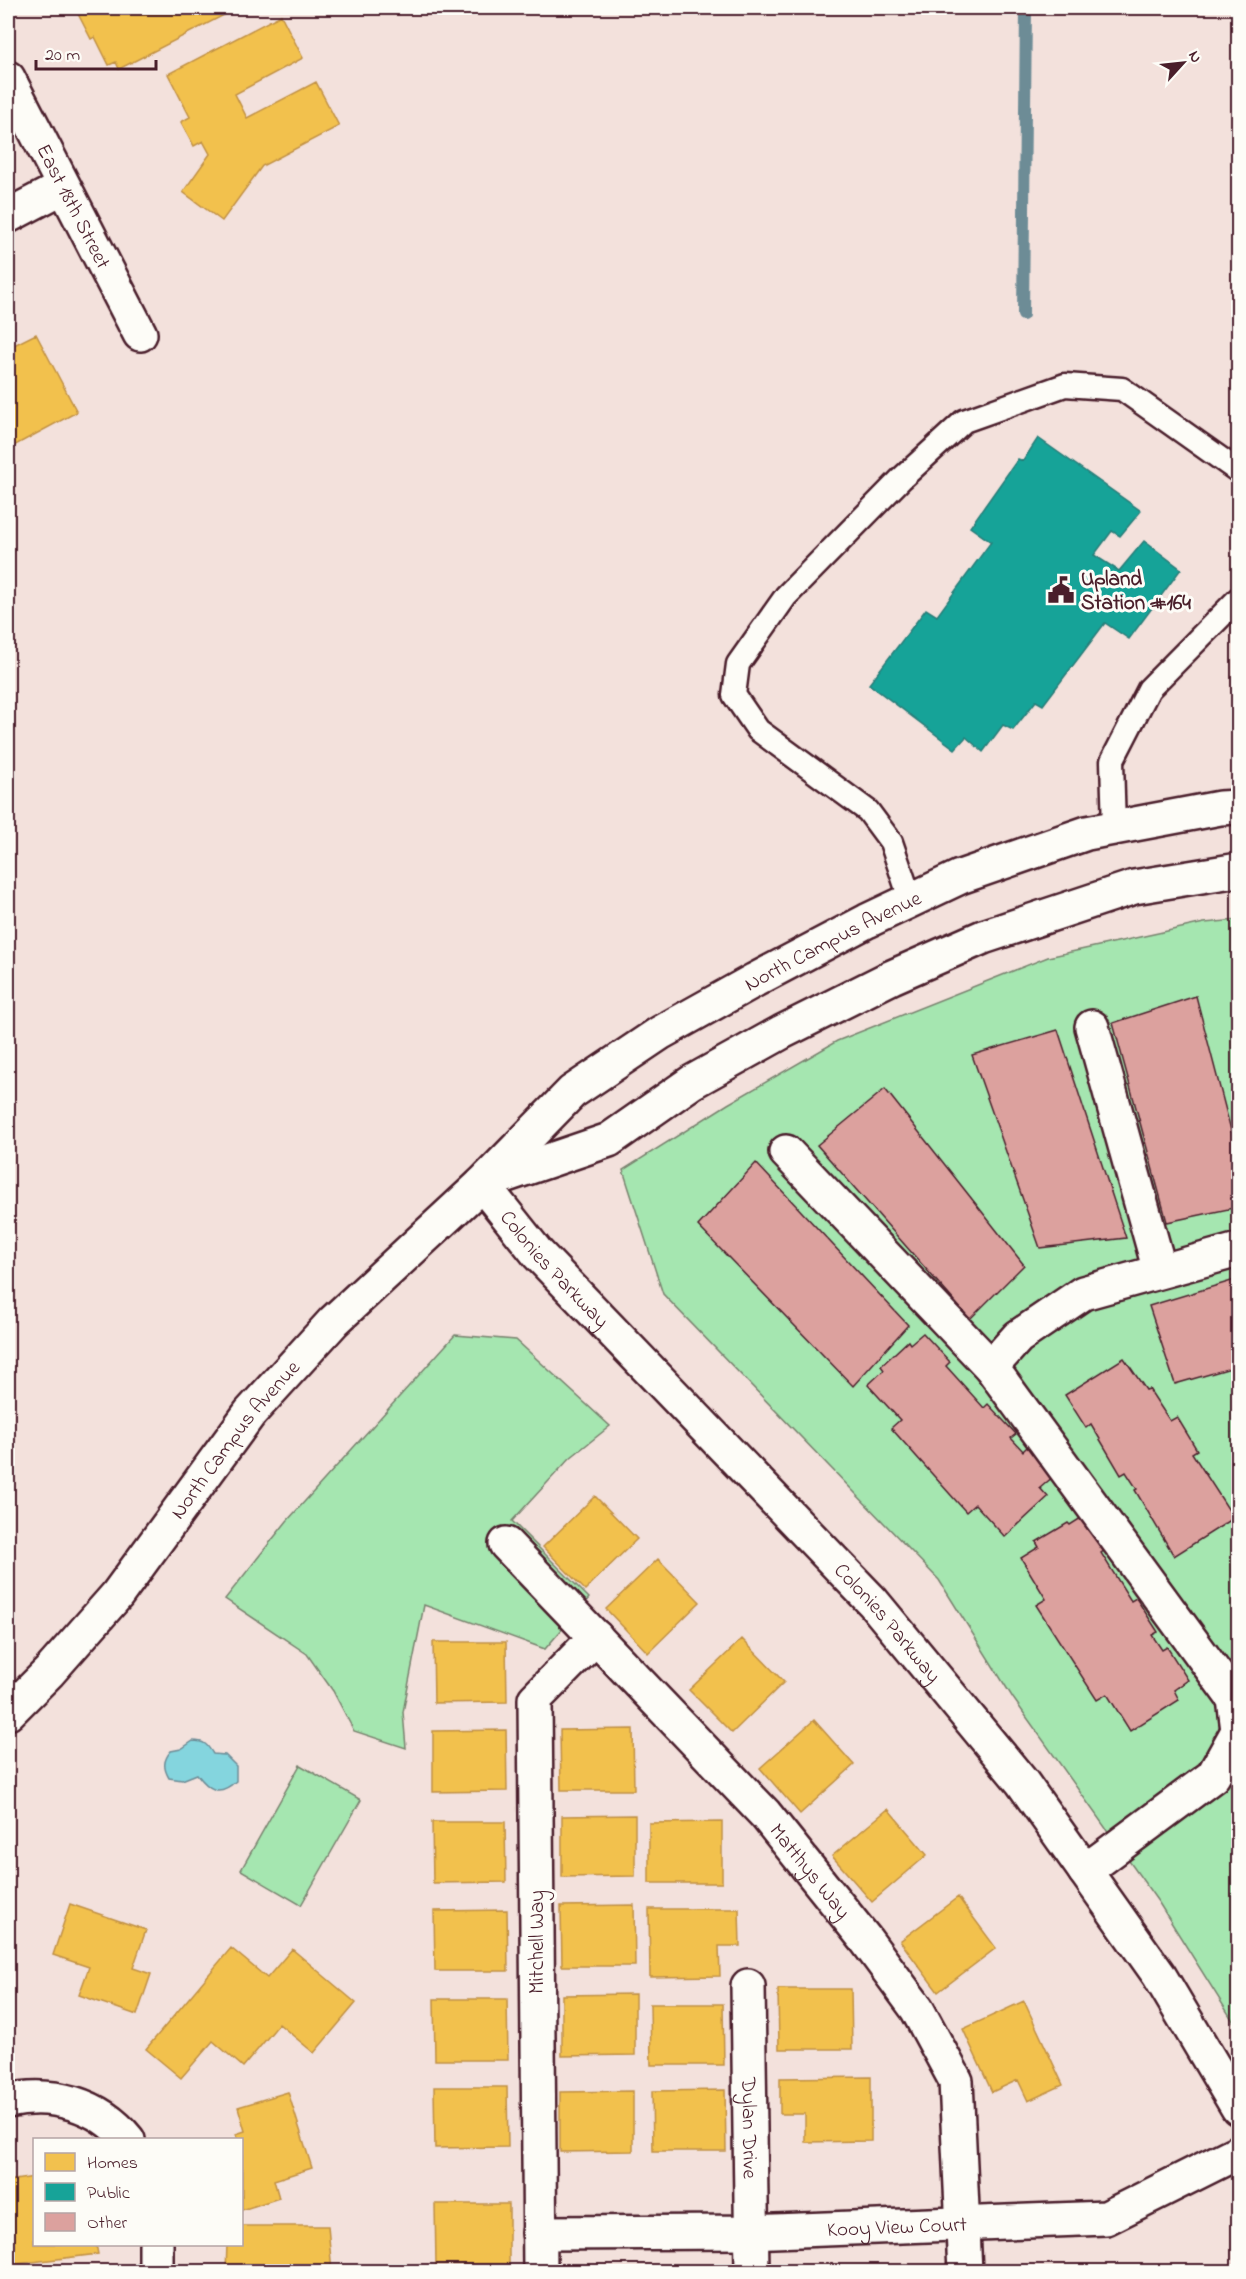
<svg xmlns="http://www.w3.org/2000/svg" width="1246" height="2279" font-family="'Indie Flower',sans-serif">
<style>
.green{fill:#a5e6b0;stroke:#78826e;stroke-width:1.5}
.water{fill:#84d5de;stroke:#6d8c96;stroke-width:1.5}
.homes{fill:#f2c14e;stroke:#c09044;stroke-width:1.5}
.public{fill:#17a398;stroke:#267b77;stroke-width:1.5}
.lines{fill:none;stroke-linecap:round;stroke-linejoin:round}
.stream{stroke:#6d8c96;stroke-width:12}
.building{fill:#dca19e;stroke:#4a1f2b;stroke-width:1.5}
.lane-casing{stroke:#4a1f2b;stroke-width:27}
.street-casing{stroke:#4a1f2b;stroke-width:38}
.secondary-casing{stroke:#4a1f2b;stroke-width:38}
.lane{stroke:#fdfcf7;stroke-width:22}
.street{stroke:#fdfcf7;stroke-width:33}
.secondary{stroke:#fdfcf7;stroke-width:33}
.labels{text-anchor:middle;stroke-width:6;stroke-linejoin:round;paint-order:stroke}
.street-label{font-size:21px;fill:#4a1f2b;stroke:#fdfcf7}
.poi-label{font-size:21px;font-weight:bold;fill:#4a1f2b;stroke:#fdfcf7;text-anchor:start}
</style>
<rect width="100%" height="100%" fill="#f3e1dc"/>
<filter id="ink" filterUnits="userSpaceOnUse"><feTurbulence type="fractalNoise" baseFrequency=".0167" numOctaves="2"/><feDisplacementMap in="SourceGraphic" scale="12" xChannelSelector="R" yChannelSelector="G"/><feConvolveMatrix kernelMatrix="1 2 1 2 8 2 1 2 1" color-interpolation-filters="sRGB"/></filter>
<g filter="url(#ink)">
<path class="green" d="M1238,920V2029L1159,1903L1013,1698L939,1580L663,1294L623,1170L728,1104L837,1041L1048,957L1204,923Z
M455,1335L516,1340L610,1426L570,1458L512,1521L589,1598L545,1649L424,1605L403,1712L406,1748L354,1731L333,1691L307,1654L225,1599L287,1521Z
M300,1765L361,1800L301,1905L241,1870Z"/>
<path class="water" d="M193,1741C204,1741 207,1744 213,1754L225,1755L236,1766V1781C219,1797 209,1790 197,1774L182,1780L169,1778C163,1768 163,1760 171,1751L181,1749Z"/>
<path class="homes" d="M75,8H228L230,12L119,69L116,62L109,65L95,37L91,39Z
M281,15L303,58L235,94L247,118L316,82L339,126L262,166L222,221L183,192L210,154L203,141L194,146L181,122L190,117L168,74Z
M36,334L77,412L8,449V348Z
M595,1496L637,1539L585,1590L543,1547Z
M658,1559L700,1602L648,1653L606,1609Z
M742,1639L784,1682L732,1733L689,1690Z
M433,1642H506L507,1702L434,1703Z
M814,1720L854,1765L800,1814L760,1768Z
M633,1729L634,1790H561L560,1730Z
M506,1730L507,1791L433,1792V1731Z
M888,1809L927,1855L872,1902L832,1856Z
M635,1815V1876L562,1877V1816Z
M432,1822H505L506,1882L433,1883Z
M722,1822V1883H649V1823Z
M958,1897L996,1948L938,1992L900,1941Z
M70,1904L146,1930L133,1968L151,1974L137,2015L79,1995L89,1967L53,1955Z
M634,1905L635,1966H562L561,1906Z
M649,1909H739L740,1946H719L720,1976L650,1977Z
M507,1910L508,1971H435L434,1911Z
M231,1948L267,1978L292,1949L356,2003L314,2053L279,2024L243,2067L213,2041L181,2078L146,2049Z
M778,1989H851L852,2049H779Z
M635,1994V2055L562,2056V1995Z
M434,1999H507L508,2060H435Z
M1024,2001L1063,2085L1028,2101L1018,2080L992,2092L963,2029Z
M650,2004H723L724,2065H651Z
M871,2077V2141L805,2142V2114H780V2078Z
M434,2087H507L508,2147L435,2148Z
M725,2090L726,2151H653L652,2091Z
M633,2091V2151L560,2152V2092Z
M288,2092L312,2168L274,2180L279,2198L242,2210V2140H238L236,2134L245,2131L238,2107Z
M34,2177V2244H96L98,2254L8,2265V2181Z
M435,2204H509V2264H436Z
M242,2226H328L332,2272H226L227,2244H242Z"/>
<path class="public" d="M1038,438L1141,511L1120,536L1112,531L1094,555L1119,571L1144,541L1181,569L1129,639L1105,623L1043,705L1036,701L1013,730L1003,725L983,752L966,737L955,749L869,684L926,609L937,616L991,542L970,527L1018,459L1023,461Z"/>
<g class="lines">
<path class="stream" d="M1023,315L1026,8"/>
</g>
<path class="building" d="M1196,996L1238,1157V1207L1167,1222L1113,1023Z
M1058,1030L1126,1238L1040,1248L972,1055Z
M885,1089L1024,1265L970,1319L817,1145Z
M756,1163L908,1325L853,1386L698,1226Z
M1238,1279V1366L1175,1384L1149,1306Z
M923,1333L950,1362L946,1366L984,1408L988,1404L1016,1434L1011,1438L1023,1451L1027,1447L1054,1476L1040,1488L1048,1497L1005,1537L975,1504L966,1512L891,1428L900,1420L868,1385L884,1370L881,1366L908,1341L910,1344Z
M1124,1358L1146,1390L1149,1389L1170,1421L1177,1417L1197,1450L1192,1453L1234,1518L1174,1556L1135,1490L1137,1489L1126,1472L1121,1475L1091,1424L1086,1428L1065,1395Z
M1084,1516L1105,1550L1101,1553L1131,1601L1136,1598L1158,1632L1152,1635L1162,1650L1167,1647L1188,1680L1174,1690L1179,1700L1130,1731L1107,1694L1097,1700L1036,1605L1046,1599L1021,1558L1039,1547L1036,1542L1068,1523L1070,1525Z"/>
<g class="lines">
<defs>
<path id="lane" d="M1114,828L1112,761L1149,689L1238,599
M911,901L891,842L868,811L758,730L734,695L738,664L786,596L901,479L964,421L1065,385L1122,389L1238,471"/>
<g id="street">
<path id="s1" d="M8,78L140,334"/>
<path d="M8,216L63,187"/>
<path d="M1092,1027L1160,1271"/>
<path d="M786,1152L991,1367"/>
<path d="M1238,1250L1083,1293L1018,1337L991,1367L1234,1699L1238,1730"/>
<path id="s2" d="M506,1544L765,1814L866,1940L917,2009L956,2081L965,2272"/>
<path d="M1085,1871L1213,1776L1238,1731"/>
<path id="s3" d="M748,1986L752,2272"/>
<path d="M8,2101C51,2091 99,2104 128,2140"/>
<path id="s4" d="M539,2233L751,2232L1106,2218L1238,2152"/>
<path d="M156,2244V2272"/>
<path d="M540,2272L535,1699L596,1637"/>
</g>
<g id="secondary">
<path d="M489,1181L609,1140L692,1082L782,1032L892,977L983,937L1134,887L1238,870"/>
<path id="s5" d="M482,1184L538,1254L873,1602L1022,1782L1159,1975L1238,2108"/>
<path id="s6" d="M8,1713L49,1672L117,1595L250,1413L334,1321L482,1184L572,1092L660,1033L755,980L867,921L960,877L1087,833L1220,808L1238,807"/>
</g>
</defs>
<use href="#lane" class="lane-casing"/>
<use href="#street" class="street-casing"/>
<use href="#secondary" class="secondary-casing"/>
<use href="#lane" class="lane"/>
<use href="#street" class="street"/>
<use href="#secondary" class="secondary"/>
</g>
</g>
<defs>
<symbol id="civic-bare" viewBox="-9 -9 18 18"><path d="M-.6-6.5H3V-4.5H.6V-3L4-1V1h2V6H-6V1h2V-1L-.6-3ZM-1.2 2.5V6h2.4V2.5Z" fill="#4a1f2b" stroke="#fdfcf7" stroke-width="2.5" paint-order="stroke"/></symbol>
</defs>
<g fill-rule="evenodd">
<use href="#civic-bare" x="1042" y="571" width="38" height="38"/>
</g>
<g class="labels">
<g class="street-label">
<text dy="7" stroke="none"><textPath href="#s1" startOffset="144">East 18th Street</textPath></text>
<text dy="7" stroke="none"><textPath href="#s6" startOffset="1143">North Campus Avenue</textPath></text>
<text dy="7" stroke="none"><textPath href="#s5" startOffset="112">Colonies Parkway</textPath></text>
<text dy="7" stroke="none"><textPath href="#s6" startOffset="356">North Campus Avenue</textPath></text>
<text dy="7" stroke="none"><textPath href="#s5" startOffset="598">Colonies Parkway</textPath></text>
<text dy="7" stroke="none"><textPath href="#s2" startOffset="447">Matthys Way</textPath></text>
<text transform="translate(536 1942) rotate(-90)" y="7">Mitchell Way</text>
<text dy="7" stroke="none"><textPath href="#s3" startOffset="142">Dylan Drive</textPath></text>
<text dy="7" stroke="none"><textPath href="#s4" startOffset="358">Kooy View Court</textPath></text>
</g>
<g class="poi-label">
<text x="1081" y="585">Upland<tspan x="1081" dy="24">Station #164</tspan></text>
</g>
</g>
<rect width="1246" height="2279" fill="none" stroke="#fdfcf7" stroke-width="30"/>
<rect x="15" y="15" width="1216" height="2249" fill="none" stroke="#4a1f2b" stroke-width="2" filter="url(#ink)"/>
<rect x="33" y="2138" width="210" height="108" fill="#fdfcf7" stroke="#b5a4a5" stroke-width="1.5"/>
<rect x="45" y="2153" width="30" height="18" fill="#f2c14e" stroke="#b5a4a5" stroke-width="1.5"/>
<text x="87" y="2168" font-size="18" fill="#4a1f2b">Homes</text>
<rect x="45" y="2183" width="30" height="18" fill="#17a398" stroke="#b5a4a5" stroke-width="1.5"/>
<text x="87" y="2198" font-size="18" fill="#4a1f2b">Public</text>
<rect x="45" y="2213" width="30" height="18" fill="#dca19e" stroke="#b5a4a5" stroke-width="1.5"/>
<text x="87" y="2228" font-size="18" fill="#4a1f2b">Other</text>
<g transform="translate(1183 63) rotate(63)" stroke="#fdfcf7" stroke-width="4.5" paint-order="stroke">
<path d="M0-4.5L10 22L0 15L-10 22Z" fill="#4a1f2b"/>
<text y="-9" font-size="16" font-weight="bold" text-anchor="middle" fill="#4a1f2b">N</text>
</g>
<path d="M36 60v9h120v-9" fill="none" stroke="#4a1f2b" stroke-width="3"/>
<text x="45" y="60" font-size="18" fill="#4a1f2b" stroke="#fdfcf7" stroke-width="4.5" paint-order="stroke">20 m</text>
</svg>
